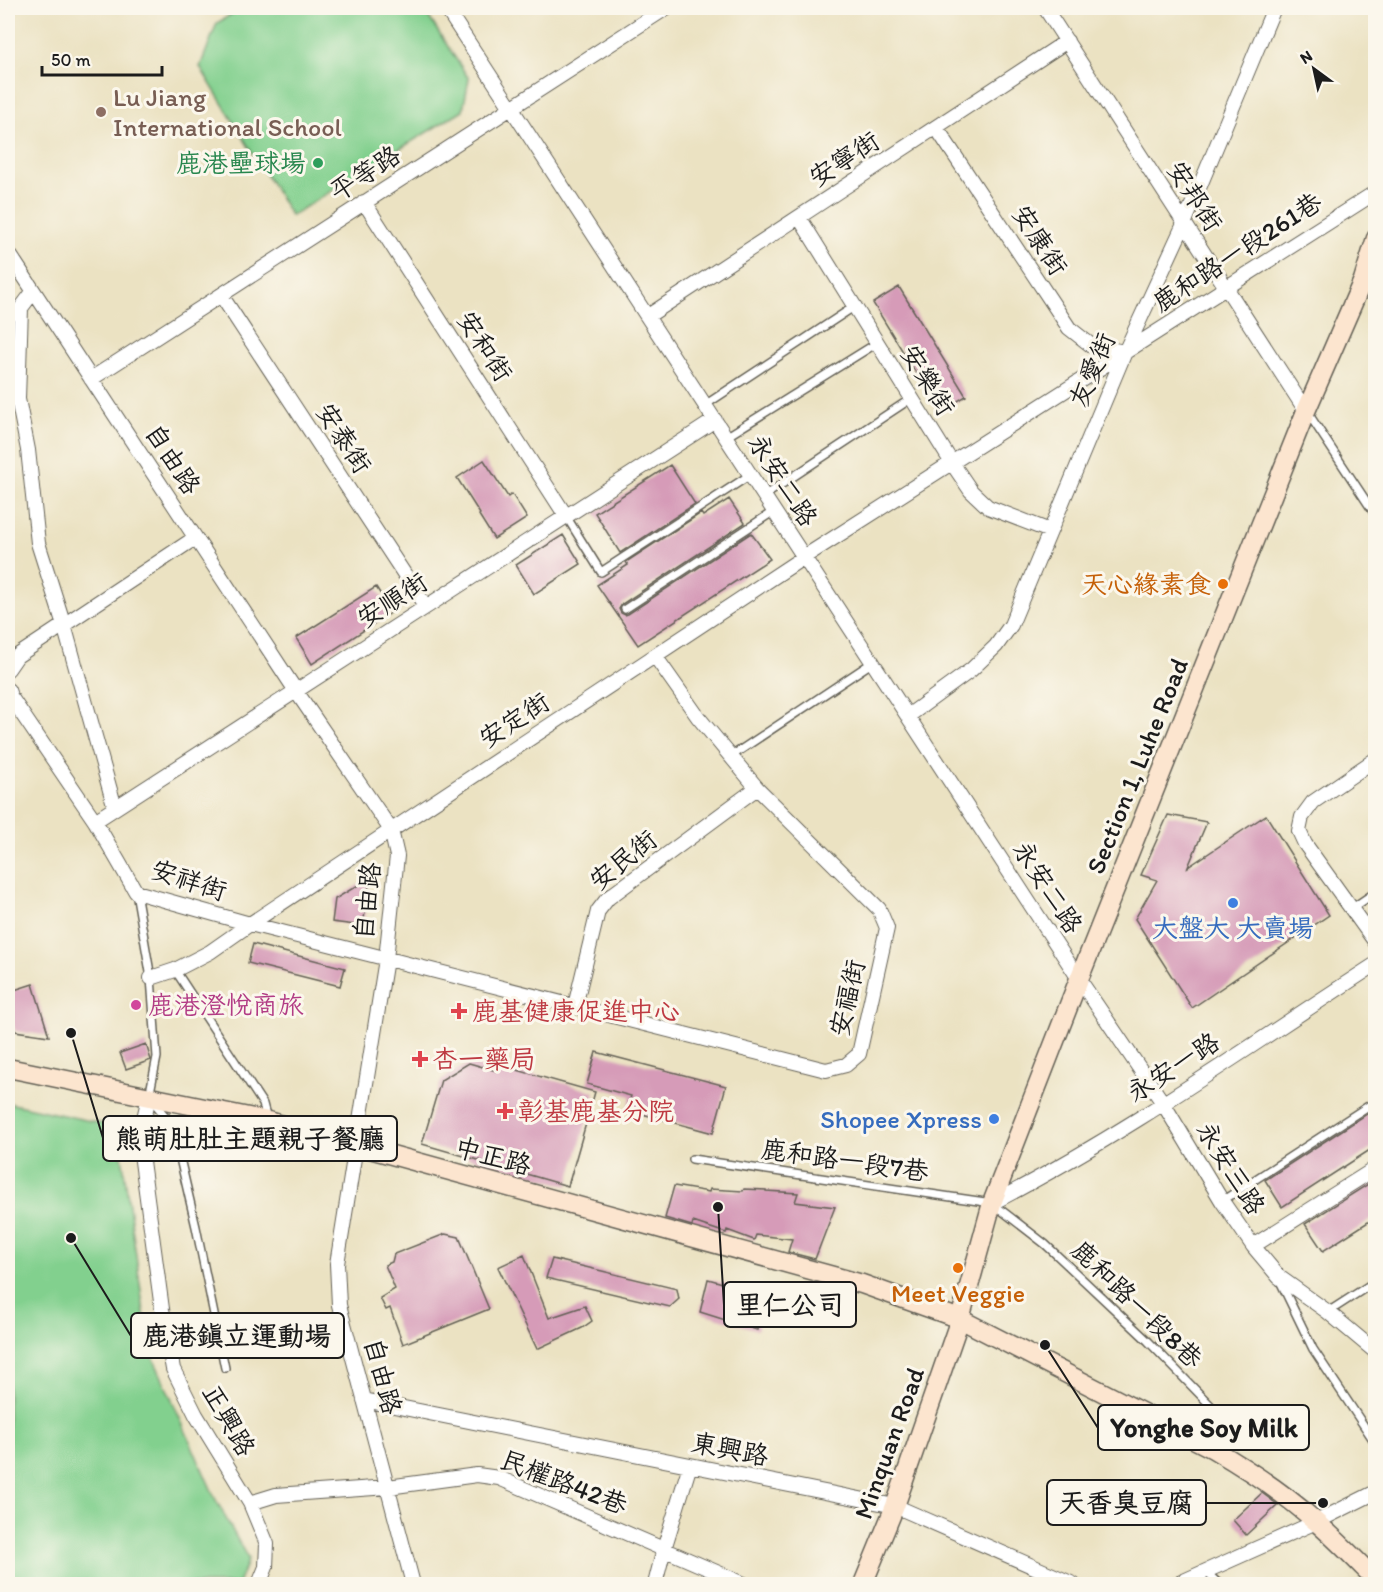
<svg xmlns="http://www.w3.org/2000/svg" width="1383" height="1592" font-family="Itim,'LXGW WenKai TC',sans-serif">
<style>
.green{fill:#82d08e;stroke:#4f7655;stroke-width:1.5}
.building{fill:#d69bb8}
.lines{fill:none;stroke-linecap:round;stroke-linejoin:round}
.lane-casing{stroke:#646156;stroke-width:10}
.street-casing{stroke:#646156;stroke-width:16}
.secondary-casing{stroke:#646156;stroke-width:21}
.lane{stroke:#fff;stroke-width:7}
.street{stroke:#fff;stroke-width:14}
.secondary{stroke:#fce5cf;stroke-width:18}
.education-dot{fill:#8d6e63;stroke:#fbf7ec;stroke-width:2}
.leisure-dot{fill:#2e9e5b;stroke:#fbf7ec;stroke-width:2}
.food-dot{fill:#e8710a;stroke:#fbf7ec;stroke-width:2}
.shop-dot{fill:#3f7fe0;stroke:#fbf7ec;stroke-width:2}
.hotel-dot{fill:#d1479c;stroke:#fbf7ec;stroke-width:2}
.health-dot{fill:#e0444e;stroke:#fbf7ec;stroke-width:2}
.labels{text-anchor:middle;stroke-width:6;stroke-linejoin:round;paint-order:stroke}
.education-label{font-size:26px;fill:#785e54;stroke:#fbf7ec;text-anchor:start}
.street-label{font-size:26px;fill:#1c1c1c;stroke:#fbf7ec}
.leisure-label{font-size:26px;fill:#27864d;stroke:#fbf7ec;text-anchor:end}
.food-label{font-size:26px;fill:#c56008;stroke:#fbf7ec;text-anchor:end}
.shop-label{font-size:26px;fill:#366cbe;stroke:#fbf7ec}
.hotel-label{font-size:26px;fill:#b23c85;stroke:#fbf7ec;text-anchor:start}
.health-label{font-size:26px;fill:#be3a42;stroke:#fbf7ec;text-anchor:start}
.leader{fill:none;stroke:#1c1c1c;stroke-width:2}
.callout-dot{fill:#1c1c1c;stroke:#fbf7ec;stroke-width:2}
.callout{fill:#fbf7ec;stroke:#1c1c1c;stroke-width:2}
.callout-label{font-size:27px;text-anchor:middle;font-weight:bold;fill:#1c1c1c}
</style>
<rect width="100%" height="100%" fill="#fbf7ec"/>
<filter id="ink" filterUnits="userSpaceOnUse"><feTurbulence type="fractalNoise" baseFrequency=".0167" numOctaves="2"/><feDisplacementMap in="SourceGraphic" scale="12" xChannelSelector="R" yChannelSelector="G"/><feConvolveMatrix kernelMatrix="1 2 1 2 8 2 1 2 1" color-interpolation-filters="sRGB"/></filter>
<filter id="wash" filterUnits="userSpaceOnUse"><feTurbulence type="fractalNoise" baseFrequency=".008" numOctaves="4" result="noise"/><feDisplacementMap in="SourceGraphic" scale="24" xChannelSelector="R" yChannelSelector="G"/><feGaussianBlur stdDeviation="1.35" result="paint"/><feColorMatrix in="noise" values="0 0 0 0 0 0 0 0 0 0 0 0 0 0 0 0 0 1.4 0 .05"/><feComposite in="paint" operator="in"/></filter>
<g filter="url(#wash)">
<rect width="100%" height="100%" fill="#ebe2c2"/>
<path class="green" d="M242,8H423L469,79L463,110L291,216L200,67L217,23Z
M8,1103L118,1127L149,1348L215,1498L248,1559L238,1584H8Z"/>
<g id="blocks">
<path class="building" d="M899,287L966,396L940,412L873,303Z
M484,460L508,497L512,494L527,518L494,539L479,515L480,514L457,478Z
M670,465L695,504L620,553L595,513Z
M729,499L745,523L622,604L619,609L621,613L625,615L628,614L751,533L770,559L638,645L597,585L628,565L626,562L701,513L703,516Z
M563,535L581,564L534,594L516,565Z
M376,587L392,612L312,664L296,638Z
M1168,815L1207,822L1188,867L1266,815L1329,915L1192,1008L1135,919L1157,880L1141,875Z
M370,878L363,926L332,922L335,899Z
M253,944L345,968L340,986L248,963Z
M33,984L49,1036L15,1031L8,1008V992Z
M146,1044L151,1060L126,1069L120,1053Z
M596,1052L726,1086L713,1133L627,1110L631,1096L587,1084Z
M469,1063L497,1071L499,1065L595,1092L568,1186L422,1144L441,1080Z
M1376,1108V1146L1282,1207L1265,1180Z
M1376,1179V1217L1323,1251L1305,1224Z
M674,1186L709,1192L710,1189L743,1191L744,1189L766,1190V1191L798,1193L795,1202L835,1207L815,1259L788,1252L792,1239L756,1235L754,1240L727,1230L726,1233L693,1222L692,1226L665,1218Z
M445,1234L459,1237L489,1309L403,1344L390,1308L386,1310L380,1298L395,1289L385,1265L392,1262L394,1254Z
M524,1255L549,1318L585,1306L592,1321L582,1328L537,1349L498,1267Z
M552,1259L677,1289L679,1299L670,1307L546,1278Z
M708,1279L767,1295L757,1330L700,1312Z
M1262,1493L1278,1505L1246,1535L1233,1520Z"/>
</g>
</g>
<g filter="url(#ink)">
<use href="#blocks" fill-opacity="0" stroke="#646156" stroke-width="1.5"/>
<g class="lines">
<defs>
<path id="lane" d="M705,405L855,306
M1308,413L1376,516
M726,437L877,343
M764,496L912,398
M566,516L601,572L750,475
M625,609L774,511
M730,757L873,662
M136,892L151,978L157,1057L149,1097L172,1124L196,1227L225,1368
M1351,909L1376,892
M175,970L263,1104L267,1119
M692,1159L992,1203L1045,1244L1148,1341L1216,1411L1226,1425L1213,1449
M1222,1201L1376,1101
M1280,1281L1313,1349L1376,1444
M1328,1312L1376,1281
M1205,1571L1219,1584"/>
<path id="street" d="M446,8L1079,979L1163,1103L1222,1201L1253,1246L1279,1277L1328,1312L1376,1352
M1045,8L1306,411
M936,127L1069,328L1092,346L1125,352
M364,202L566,516
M799,217L952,463L971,491L988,507L1050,531
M8,252L296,691L391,830L397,856L386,959L337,1264L339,1305L413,1584
M33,292L21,308L18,399L28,450L38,543L64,625L115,808
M221,295L426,607
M648,316L1067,41
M91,379L666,8
M8,669L17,656L195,538
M8,690L10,696L95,821L136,892L250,924L826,1070L846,1065L859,1054L887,928L879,909L757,788L698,717L655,656
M908,716L971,670L996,646L1011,625L1125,352L1184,224L1274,8
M1376,759L1313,802L1302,817L1299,831L1305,844L1376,943
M95,821L715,420
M151,978L175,970L210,952L250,924L804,557L1376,192
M575,1006L598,911L608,898L757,788
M149,1097L139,1139L162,1309L173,1369L196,1415L250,1503L267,1544L266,1567L259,1584
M992,1203C1126,1134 1249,1046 1376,964
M1253,1246L1376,1168
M364,1400L895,1506L1073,1584
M250,1503L276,1495L388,1487L477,1475L499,1478L744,1584
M655,1584L664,1549L690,1465
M1177,1584L1316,1522L1376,1492"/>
<path id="secondary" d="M8,1068L268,1121L862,1284L960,1319L1213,1449C1249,1470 1284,1493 1315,1521C1336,1539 1356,1560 1376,1580
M863,1584L895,1506L960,1319L992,1203L1079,979L1306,411L1363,280L1376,238"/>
</defs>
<use href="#lane" class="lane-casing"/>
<use href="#street" class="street-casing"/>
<use href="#secondary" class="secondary-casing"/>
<use href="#lane" class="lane"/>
<use href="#street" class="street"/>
<use href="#secondary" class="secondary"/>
</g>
</g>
<circle class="education-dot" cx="101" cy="112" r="6"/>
<circle class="leisure-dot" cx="318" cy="163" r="6"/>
<g class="food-dot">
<circle cx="1223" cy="584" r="6"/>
<circle cx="958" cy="1268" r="6"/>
</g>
<g class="shop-dot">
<circle cx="1233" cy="903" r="6"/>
<circle cx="994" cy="1119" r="6"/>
</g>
<circle class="hotel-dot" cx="136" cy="1005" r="6"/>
<g class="health-dot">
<path d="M456 1002h6v6h6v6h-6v6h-6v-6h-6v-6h6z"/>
<path d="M417 1050h6v6h6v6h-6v6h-6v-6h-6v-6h6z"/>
<path d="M502 1102h6v6h6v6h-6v6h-6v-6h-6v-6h6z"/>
</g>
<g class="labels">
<g class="education-label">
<text x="113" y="106">Lu Jiang<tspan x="113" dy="30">International School</tspan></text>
</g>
<g class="street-label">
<text transform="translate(844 159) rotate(-33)" y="9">安寧街</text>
<text transform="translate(365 173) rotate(-33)" y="9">平等路</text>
<text transform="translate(1195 196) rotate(57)" y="9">安邦街</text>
<text transform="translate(1040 240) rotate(57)" y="9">安康街</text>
<text transform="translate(1237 252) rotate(-33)" y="9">鹿和路一段261巷</text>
<text transform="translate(485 346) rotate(57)" y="9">安和街</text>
<text transform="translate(1092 370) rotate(-67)" y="9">友愛街</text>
<text transform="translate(928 380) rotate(58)" y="9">安樂街</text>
<text transform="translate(344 438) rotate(57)" y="9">安泰街</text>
<text transform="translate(173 459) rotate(57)" y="9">自由路</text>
<text transform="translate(783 480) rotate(57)" y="9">永安二路</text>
<text transform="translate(392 600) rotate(-33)" y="9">安順街</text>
<text transform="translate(514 720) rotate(-33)" y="9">安定街</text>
<text transform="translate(1137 766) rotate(-68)" y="9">Section 1, Luhe Road</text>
<text transform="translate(623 860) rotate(-39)" y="9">安民街</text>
<text transform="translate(189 880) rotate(18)" y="9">安祥街</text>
<text transform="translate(1048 887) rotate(57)" y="9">永安二路</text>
<text transform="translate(367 901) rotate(-84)" y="9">自由路</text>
<text transform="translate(847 998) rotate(-77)" y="9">安福街</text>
<text transform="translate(1173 1067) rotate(-33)" y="9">永安一路</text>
<text transform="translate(493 1156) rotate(15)" y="9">中正路</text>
<text transform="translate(845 1160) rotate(8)" y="9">鹿和路一段7巷</text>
<text transform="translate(1231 1168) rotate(58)" y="9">永安三路</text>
<text transform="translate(1137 1304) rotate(44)" y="9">鹿和路一段8巷</text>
<text transform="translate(383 1376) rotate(75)" y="9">自由路</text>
<text transform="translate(229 1420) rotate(60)" y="9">正興路</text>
<text transform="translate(889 1443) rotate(-70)" y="9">Minquan Road</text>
<text transform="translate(730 1449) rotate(11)" y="9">東興路</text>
<text transform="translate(564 1482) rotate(21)" y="9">民權路42巷</text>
</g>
<g class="leisure-label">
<text x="306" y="172">鹿港壘球場</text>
</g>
<g class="food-label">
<text x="1211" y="593">天心緣素食</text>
<text x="958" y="1302" text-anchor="middle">Meet Veggie</text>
</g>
<g class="shop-label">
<text x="1233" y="937">大盤大 大賣場</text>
<text x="982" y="1128" text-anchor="end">Shopee Xpress</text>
</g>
<g class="hotel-label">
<text x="148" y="1014">鹿港澄悅商旅</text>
</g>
<g class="health-label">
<text x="472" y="1020">鹿基健康促進中心</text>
<text x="432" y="1068">杏一藥局</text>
<text x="518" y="1120">彰基鹿基分院</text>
</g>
</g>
<path class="leader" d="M71 1033L103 1138M718 1207L724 1305M71 1238L131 1336M1045 1345L1098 1428M1323 1503L1206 1503"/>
<g class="callout-dot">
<circle cx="71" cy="1033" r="6"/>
<circle cx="718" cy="1207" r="6"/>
<circle cx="71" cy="1238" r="6"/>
<circle cx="1045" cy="1345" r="6"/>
<circle cx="1323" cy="1503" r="6"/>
</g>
<g class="callout">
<rect x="103" y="1116" width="294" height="45" rx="6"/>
<rect x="724" y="1282" width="132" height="45" rx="6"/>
<rect x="131" y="1313" width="213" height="45" rx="6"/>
<rect x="1098" y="1405" width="211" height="45" rx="6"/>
<rect x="1047" y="1480" width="159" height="45" rx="6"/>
</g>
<g class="callout-label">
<text x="250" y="1148">熊萌肚肚主題親子餐廳</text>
<text x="790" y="1314">里仁公司</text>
<text x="237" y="1345">鹿港鎮立運動場</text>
<text x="1204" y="1437">Yonghe Soy Milk</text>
<text x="1126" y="1512">天香臭豆腐</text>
</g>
<rect width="1383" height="1592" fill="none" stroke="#fbf7ec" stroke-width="30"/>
<g transform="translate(1314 69) rotate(327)" stroke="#fbf7ec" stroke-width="4.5" paint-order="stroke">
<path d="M0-4.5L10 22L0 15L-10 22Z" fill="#1c1c1c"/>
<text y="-9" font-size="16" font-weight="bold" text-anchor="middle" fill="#1c1c1c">N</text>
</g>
<path d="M42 66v9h120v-9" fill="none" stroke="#1c1c1c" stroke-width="3"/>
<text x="51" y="66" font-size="18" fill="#1c1c1c" stroke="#fbf7ec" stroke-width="4.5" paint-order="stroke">50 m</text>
</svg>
